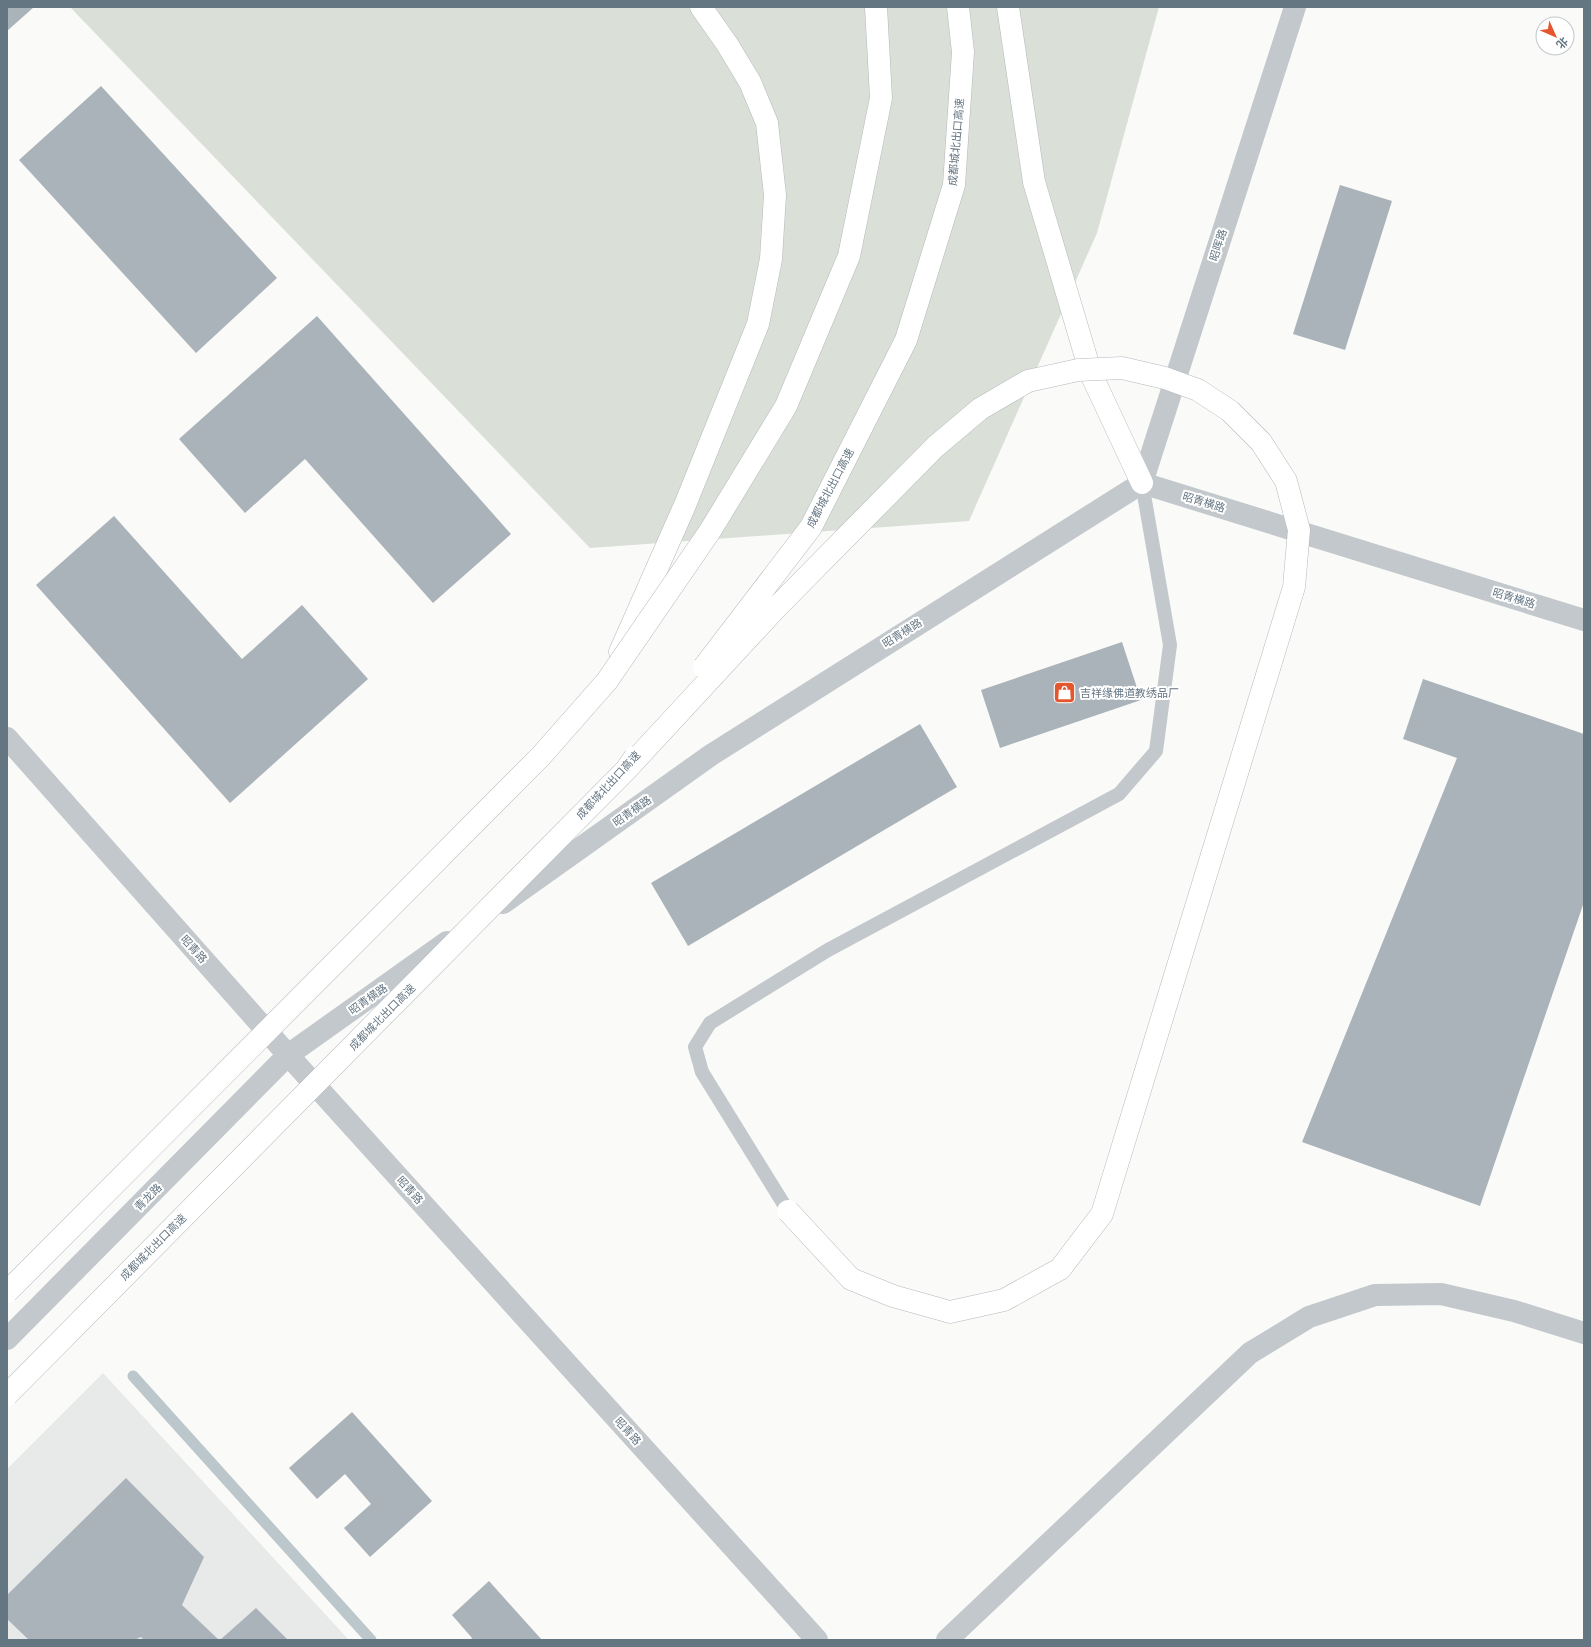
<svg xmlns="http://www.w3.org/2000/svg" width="1591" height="1647" font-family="'Exo 2','Noto Sans SC',sans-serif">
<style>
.built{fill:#e8e9e9}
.green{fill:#dadfd7}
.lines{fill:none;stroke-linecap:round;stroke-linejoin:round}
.stream{stroke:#bbc7cb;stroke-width:11}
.building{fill:#aab3b9}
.motorway-casing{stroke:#b4b9bd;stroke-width:23}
.service{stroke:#c3c8cc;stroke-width:14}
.minor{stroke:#c3c8cc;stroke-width:22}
.tertiary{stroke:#c3c8cc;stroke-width:22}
.motorway{stroke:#fff;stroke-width:22}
.motorway-bridge-casing{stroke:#b4b9bd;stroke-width:23;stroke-linecap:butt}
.motorway-bridge{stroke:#fff;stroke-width:22}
.labels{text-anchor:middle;stroke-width:4;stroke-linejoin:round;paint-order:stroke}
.street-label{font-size:11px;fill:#657683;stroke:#fff}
.poi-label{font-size:11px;fill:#657683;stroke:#fff;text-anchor:start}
</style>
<rect width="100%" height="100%" fill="#fafaf8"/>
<path class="built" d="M103,1373L349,1640H7V1469Z"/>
<path class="green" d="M70,7H1159L1097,233L969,521L590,548Z"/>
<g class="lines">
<path class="stream" d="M133,1376L371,1640"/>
</g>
<path class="building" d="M7,7H34L7,31Z
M101,86L277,278L196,353L19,160Z
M1340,185L1392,201L1345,350L1293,334Z
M317,316L511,534L433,603L305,459L245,513L179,439Z
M114,516L242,659L302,605L368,679L230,803L36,585Z
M1122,642L1141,700L1000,748L981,690Z
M1423,679L1584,734V902L1480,1206L1302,1142L1457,758L1403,739Z
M920,724L957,787L688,946L651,883Z
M352,1412L432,1501L370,1557L344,1528L371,1504L345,1474L317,1499L289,1468Z
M126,1478L204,1557L182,1605L219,1640H144L141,1637L134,1640H29L7,1619V1595Z
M489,1581L542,1640H470L472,1638L452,1615Z
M256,1608L288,1640H220Z"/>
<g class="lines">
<defs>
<path id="motorway" d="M1008,7L1034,182L1091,374L1142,483
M620,652L685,505L758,324L771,259L775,195L767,123L750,82L727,44L701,7"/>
</defs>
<use href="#motorway" class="motorway-casing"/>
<path class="service" d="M788,1211L702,1072L695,1047L710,1023L828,950L1119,794L1156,751L1170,645L1142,483"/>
<path class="minor" d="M1142,483L1584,620
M7,738L288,1055L817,1640"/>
<path class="tertiary" d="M503,903L711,755L1142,483L1295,7
M7,1339L288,1055L447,942
M947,1640L1250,1353L1309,1317L1375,1295L1441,1294L1514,1311L1584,1333"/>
<use href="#motorway" class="motorway"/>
<defs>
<path id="motorway-bridge" d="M704,667L811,527L906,340L954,185L963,52L958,7
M626,770L774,610L935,447L980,409L1028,381L1078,370L1122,368L1165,378L1198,390L1230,411L1261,442L1286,481L1299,530L1294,587L1102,1214L1060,1269L1004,1300L950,1312L893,1296L851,1279L788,1211
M7,1292L541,756L607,681L710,531L786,406L849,256L881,98L876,7
M7,1395L626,770L635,757"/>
</defs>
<use href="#motorway-bridge" class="motorway-bridge-casing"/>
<use href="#motorway-bridge" class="motorway-bridge"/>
</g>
<defs>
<symbol id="shop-square" viewBox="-11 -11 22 22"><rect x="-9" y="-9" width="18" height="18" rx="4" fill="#e4572e" stroke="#fff"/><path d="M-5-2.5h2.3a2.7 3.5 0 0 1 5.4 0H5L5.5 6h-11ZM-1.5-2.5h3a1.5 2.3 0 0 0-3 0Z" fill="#fff"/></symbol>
</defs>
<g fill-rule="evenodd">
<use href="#shop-square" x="1052" y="680" width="25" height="25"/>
</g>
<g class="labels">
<g class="street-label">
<text transform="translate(956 142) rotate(-85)" y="4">成都城北出口高速</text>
<text transform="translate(1218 245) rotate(-72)" y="4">昭晖路</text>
<text transform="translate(830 488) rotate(-62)" y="4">成都城北出口高速</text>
<text transform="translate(1204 502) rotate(17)" y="4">昭青横路</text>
<text transform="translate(1514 598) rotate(17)" y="4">昭青横路</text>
<text transform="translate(902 633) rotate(-32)" y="4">昭青横路</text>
<text transform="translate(608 785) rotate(-47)" y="4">成都城北出口高速</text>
<text transform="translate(632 811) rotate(-35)" y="4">昭青横路</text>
<text transform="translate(194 949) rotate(48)" y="4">昭青路</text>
<text transform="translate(368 999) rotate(-35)" y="4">昭青横路</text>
<text transform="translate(382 1017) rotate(-45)" y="4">成都城北出口高速</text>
<text transform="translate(410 1190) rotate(48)" y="4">昭青路</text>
<text transform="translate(148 1197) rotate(-45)" y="4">青龙路</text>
<text transform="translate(153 1247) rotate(-45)" y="4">成都城北出口高速</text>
<text transform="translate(628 1431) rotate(48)" y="4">昭青路</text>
</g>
<g class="poi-label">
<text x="1080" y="697">吉祥缘佛道教绣品厂</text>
</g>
</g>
<rect width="1591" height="1647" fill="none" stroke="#657683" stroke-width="16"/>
<g transform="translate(1555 36) rotate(135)"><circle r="19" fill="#ffffff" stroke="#c1c8cd"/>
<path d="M0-3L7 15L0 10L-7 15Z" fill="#e4572e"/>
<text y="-6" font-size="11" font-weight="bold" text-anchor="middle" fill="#657683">北</text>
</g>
</svg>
